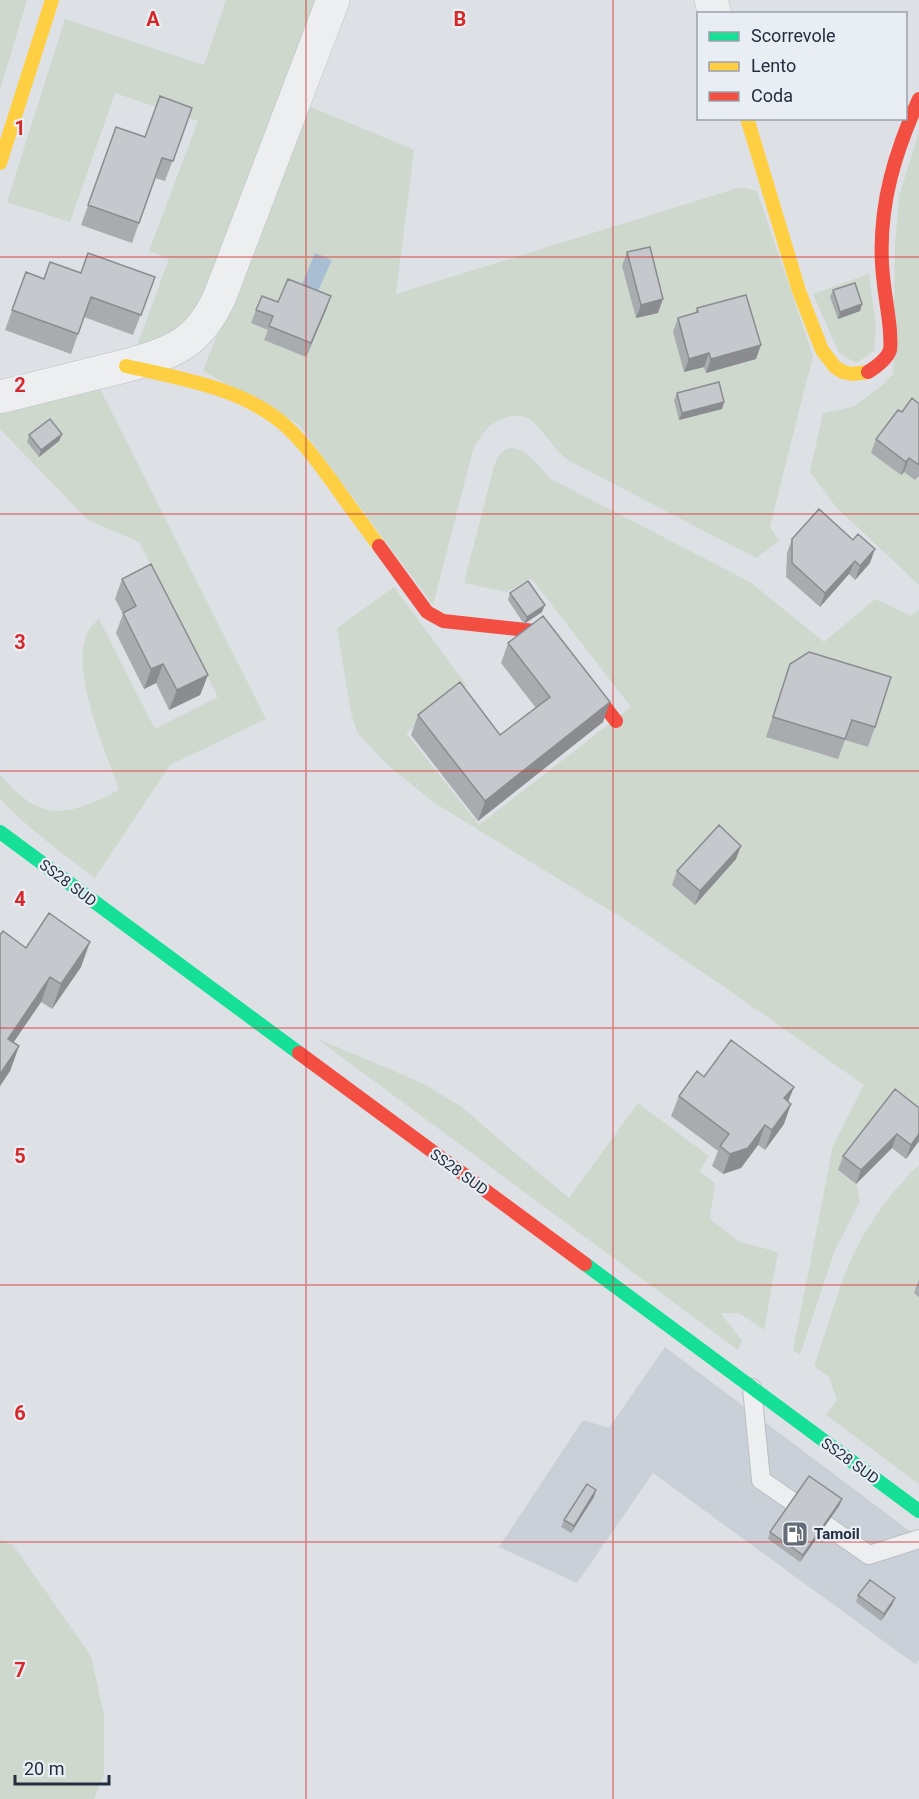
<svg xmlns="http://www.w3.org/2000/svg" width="919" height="1799" font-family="Roboto,sans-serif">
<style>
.built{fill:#cad0d8}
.green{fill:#ced8cd}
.water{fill:#a8bed2}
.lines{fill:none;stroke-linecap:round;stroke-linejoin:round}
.lane-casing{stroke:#bbbec2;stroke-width:20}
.street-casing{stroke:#bbbec2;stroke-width:34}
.lane{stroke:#edeef0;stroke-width:18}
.street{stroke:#edeef0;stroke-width:33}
.fast{stroke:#16e098;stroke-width:14}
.slow{stroke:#ffcf43;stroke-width:14}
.jam{stroke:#f24e42;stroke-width:14}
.wall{fill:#a9acaf}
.shaded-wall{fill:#8a8c8f}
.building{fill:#c5c8cc;stroke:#8a8c8f;stroke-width:1.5}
.grid{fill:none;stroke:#d62828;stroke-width:1.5;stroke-opacity:0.55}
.labels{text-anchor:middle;stroke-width:4.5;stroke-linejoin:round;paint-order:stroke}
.street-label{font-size:15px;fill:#232e3e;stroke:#e9eef4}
.poi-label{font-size:15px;font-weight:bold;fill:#232e3e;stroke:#e9eef4;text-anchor:start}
.grid-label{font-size:20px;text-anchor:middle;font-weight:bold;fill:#d62828;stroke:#e9eef4;stroke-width:4.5;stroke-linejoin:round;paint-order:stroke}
</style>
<rect width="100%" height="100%" fill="#dde0e4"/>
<path class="built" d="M665,1347L919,1538V1660L915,1664L653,1473L577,1583L499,1547L583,1420L609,1428Z"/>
<path class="green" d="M0,0H27L0,90Z
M226,0H319L215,278L186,324L135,351L169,259L149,251L198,121L115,93L70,222L7,202L65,19L204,65Z
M306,105L414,150L396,294L741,187L757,191L813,356L770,527L779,541L756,558L568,460C554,449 545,433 532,421C518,410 496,418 485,431C481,435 478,441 474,446L433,605L299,425L203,371Z
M919,132V585L837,508L810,472L823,413L853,407L884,384L893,374L895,245L899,196Z
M869,274L876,328L874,351L856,363L839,353L813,294Z
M98,385L266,719L170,765L95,878C63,853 27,829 0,798V774C41,824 66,817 119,790C106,752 70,672 87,633C89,628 95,623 99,619L155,729L218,697L139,542L88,520L0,429V409Z
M510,448C527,448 539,467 551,479L750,582L824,642L875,599L911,616L919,610V1126L838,1171L856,1184L860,1201L835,1250L800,1355L793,1350L833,1146L864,1085L723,986L624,919L433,802L388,765L358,734L351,713L337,628L394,587L467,686L406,733L479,825L631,707L531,578L507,592L464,583L494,466C498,456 500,451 510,448Z
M316,1038L422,1083L462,1107L510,1149L569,1198L638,1103L709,1156L699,1171L715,1183L710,1219L740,1242L778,1252L764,1330L739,1313H720L742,1340L738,1350Z
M919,1165V1484L826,1415L837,1400L829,1377L814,1366C827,1330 838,1287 854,1253C870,1221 893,1189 919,1165Z
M0,1540L13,1545L91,1656L104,1715V1774L94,1799H0Z"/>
<path class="water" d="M315,253L332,260L313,302L297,296Z"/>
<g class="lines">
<defs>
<path id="lane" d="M752,1388L761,1480L793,1502
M826,1525L869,1555L919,1539"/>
<path id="street" d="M711,0L715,14
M0,397C28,390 56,383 84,376C115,368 158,360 184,343C201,331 212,314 220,296L333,0"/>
</defs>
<use href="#lane" class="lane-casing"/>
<use href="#street" class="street-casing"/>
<use href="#lane" class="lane"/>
<use href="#street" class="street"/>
<path class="fast" d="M0,832L299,1053
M585,1264L919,1511"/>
<path class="slow" d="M747,118L799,291L822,350L835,367L843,372L852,374L868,372
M0,163L52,0
M126,366C178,378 237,387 280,421C302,439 319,464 336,487C350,507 365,527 379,546"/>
<path class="jam" d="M868,372C876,367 887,359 890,350C891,344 890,337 890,331C888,308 883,286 882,263C879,204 895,152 919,99
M379,546L427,612L443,621L544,632L554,641L616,721
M299,1053L585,1264"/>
</g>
<path class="wall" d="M192,108L165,181L155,178L132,243L81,225L116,127L145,137Z
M627,252L658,313L636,318L622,266Z
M26,272L44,279L81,273L155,277L133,335L84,317L71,354L5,330Z
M833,290L862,304L860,311L838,319L830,297Z
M278,302L326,310L306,357L264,340L268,330L251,323L256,310Z
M697,308L756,359L706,373L704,367L684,372L673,332L678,318L695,313Z
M677,393L724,402L722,409L679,420L674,400Z
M919,404V476L915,480L904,472L901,475L871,453L876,439L902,412Z
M62,434L59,441L39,457L27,442L29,435Z
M792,539L870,563L855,580L849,574L820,607L786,577L787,553Z
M122,579L208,675L200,695L169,710L156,683L144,689L116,633L123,614L115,599Z
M510,593L542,612L524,624L508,600Z
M508,643L603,722L478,821L411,735L418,715L500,735L536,708L501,663Z
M790,664L875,727L868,747L845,740L838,759L766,737Z
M736,859L695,905L672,885L677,871Z
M0,935L26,948L81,967L52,1009L41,1002L13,1043L19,1046L10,1071L0,1086Z
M704,1077L794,1087L788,1101L784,1124L765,1150L758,1145L741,1168L723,1174L712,1166L718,1151L671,1116L679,1096Z
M919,1108V1141L906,1159L892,1148L856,1184L838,1170L843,1156Z
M919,1279V1297L914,1293Z
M594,1497L571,1533L561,1527L564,1520Z
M842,1499L839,1506L800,1562L768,1539L770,1532Z
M858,1595L892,1605L881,1621L856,1602Z"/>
<path class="shaded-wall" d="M331,296L326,310L306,357L311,343Z
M663,299L658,313L636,318L641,305Z
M862,304L860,311L838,319L840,312Z
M761,345L756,359L706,373L711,359Z
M709,353L704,367L684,372L689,359Z
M724,402L722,409L679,420L682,413Z
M62,434L59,441L39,457L41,450Z
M909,458L904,472L901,475L906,462Z
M875,549L870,563L855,580L860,566Z
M855,561L849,574L820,607L825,593Z
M545,605L542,612L524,624L527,617Z
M163,664L156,683L144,689L151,669Z
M208,675L200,695L169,710L177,690Z
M610,702L603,722L478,821L485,801Z
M741,846L736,859L695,905L700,891Z
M90,942L81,967L52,1009L61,984Z
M50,977L41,1002L0,1062L8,1039Z
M19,1046L10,1071L0,1086V1074Z
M794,1087L786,1107L784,1098Z
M791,1104L784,1124L765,1150L772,1130Z
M765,1125L758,1145L741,1168L723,1174L730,1154Z
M897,1134L892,1148L856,1184L861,1170Z
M919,1134V1141L906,1159L911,1145Z
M596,1490L594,1497L571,1533L574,1526Z
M842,1499L839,1506L800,1562L803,1555Z
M895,1598L892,1605L881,1621L884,1614Z"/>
<path class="building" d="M160,96L192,108L173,161L162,158L139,223L88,205L116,127L145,137Z
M650,247L663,299L641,305L627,252Z
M88,253L155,277L141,315L91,297L78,334L12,310L26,272L44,279L50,262L81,273Z
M288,279L331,296L311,343L269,326L273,316L256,310L262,296L278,302Z
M855,283L862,304L840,312L833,290Z
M746,295L761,345L711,359L709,353L689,359L678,318L698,312L697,308Z
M719,382L724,402L682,413L677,393Z
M912,398L919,404V465L909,458L906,462L876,439L898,410L902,412Z
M50,419L62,434L41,450L29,435Z
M819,509L853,540L858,534L875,549L860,566L855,561L825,593L792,563V539Z
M151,564L208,675L177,690L163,664L151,669L123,613L136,606L122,579Z
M528,581L545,605L527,617L510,593Z
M543,616L610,702L485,801L418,715L460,682L500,735L550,697L508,643Z
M809,652L891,677L875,727L852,720L845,739L773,717L790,664Z
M719,825L741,846L700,891L677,871Z
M49,913L90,942L61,984L50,977L8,1039L19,1046L0,1074V935L3,931L26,948Z
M731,1040L794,1087L784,1098L791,1104L772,1130L765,1125L748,1148L730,1154L720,1146L729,1134L679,1096L697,1071L704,1077Z
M895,1089L919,1108V1134L911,1145L897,1134L861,1170L843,1156Z
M809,1476L842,1499L803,1555L770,1532Z
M587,1484L596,1490L574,1526L564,1520Z
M870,1580L895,1598L884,1614L858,1595Z"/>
<path class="grid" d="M306,0V1799M613,0V1799M0,257H919M0,514H919M0,771H919M0,1028H919M0,1285H919M0,1542H919"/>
<defs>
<symbol id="fuel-square" viewBox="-11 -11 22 22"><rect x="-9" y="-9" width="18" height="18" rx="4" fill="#646c78" stroke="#e9eef4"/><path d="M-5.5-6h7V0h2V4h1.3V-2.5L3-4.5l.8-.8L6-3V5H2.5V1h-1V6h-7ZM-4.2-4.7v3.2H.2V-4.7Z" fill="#fff"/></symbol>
</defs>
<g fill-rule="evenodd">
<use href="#fuel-square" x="780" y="1519" width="30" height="30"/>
</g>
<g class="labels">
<g class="street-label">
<text transform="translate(68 883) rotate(37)" y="5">SS28 SUD</text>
<text transform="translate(459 1172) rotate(36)" y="5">SS28 SUD</text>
<text transform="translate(850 1461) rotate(36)" y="5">SS28 SUD</text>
</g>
<g class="poi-label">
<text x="814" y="1539">Tamoil</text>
</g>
</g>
<g class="grid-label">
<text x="153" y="26">A</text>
<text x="460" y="26">B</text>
<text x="20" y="135">1</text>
<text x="20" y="392">2</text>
<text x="20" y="649">3</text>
<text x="20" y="906">4</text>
<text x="20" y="1163">5</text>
<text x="20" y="1420">6</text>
<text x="20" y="1677">7</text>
</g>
<rect x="697" y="12" width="210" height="108" fill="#e9eef4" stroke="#9aa1ab" stroke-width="1.5"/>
<rect x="709" y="32" width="30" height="9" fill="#16e098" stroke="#9aa1ab" stroke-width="1.5"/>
<text x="751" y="42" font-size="18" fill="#232e3e">Scorrevole</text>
<rect x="709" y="62" width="30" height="9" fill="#ffcf43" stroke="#9aa1ab" stroke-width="1.5"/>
<text x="751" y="72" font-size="18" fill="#232e3e">Lento</text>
<rect x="709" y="92" width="30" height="9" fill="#f24e42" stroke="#9aa1ab" stroke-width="1.5"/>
<text x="751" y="102" font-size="18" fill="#232e3e">Coda</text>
<path d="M15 1775v9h94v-9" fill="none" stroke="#232e3e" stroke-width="3"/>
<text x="24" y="1775" font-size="18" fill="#232e3e" stroke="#e9eef4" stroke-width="4.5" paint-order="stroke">20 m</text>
</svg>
